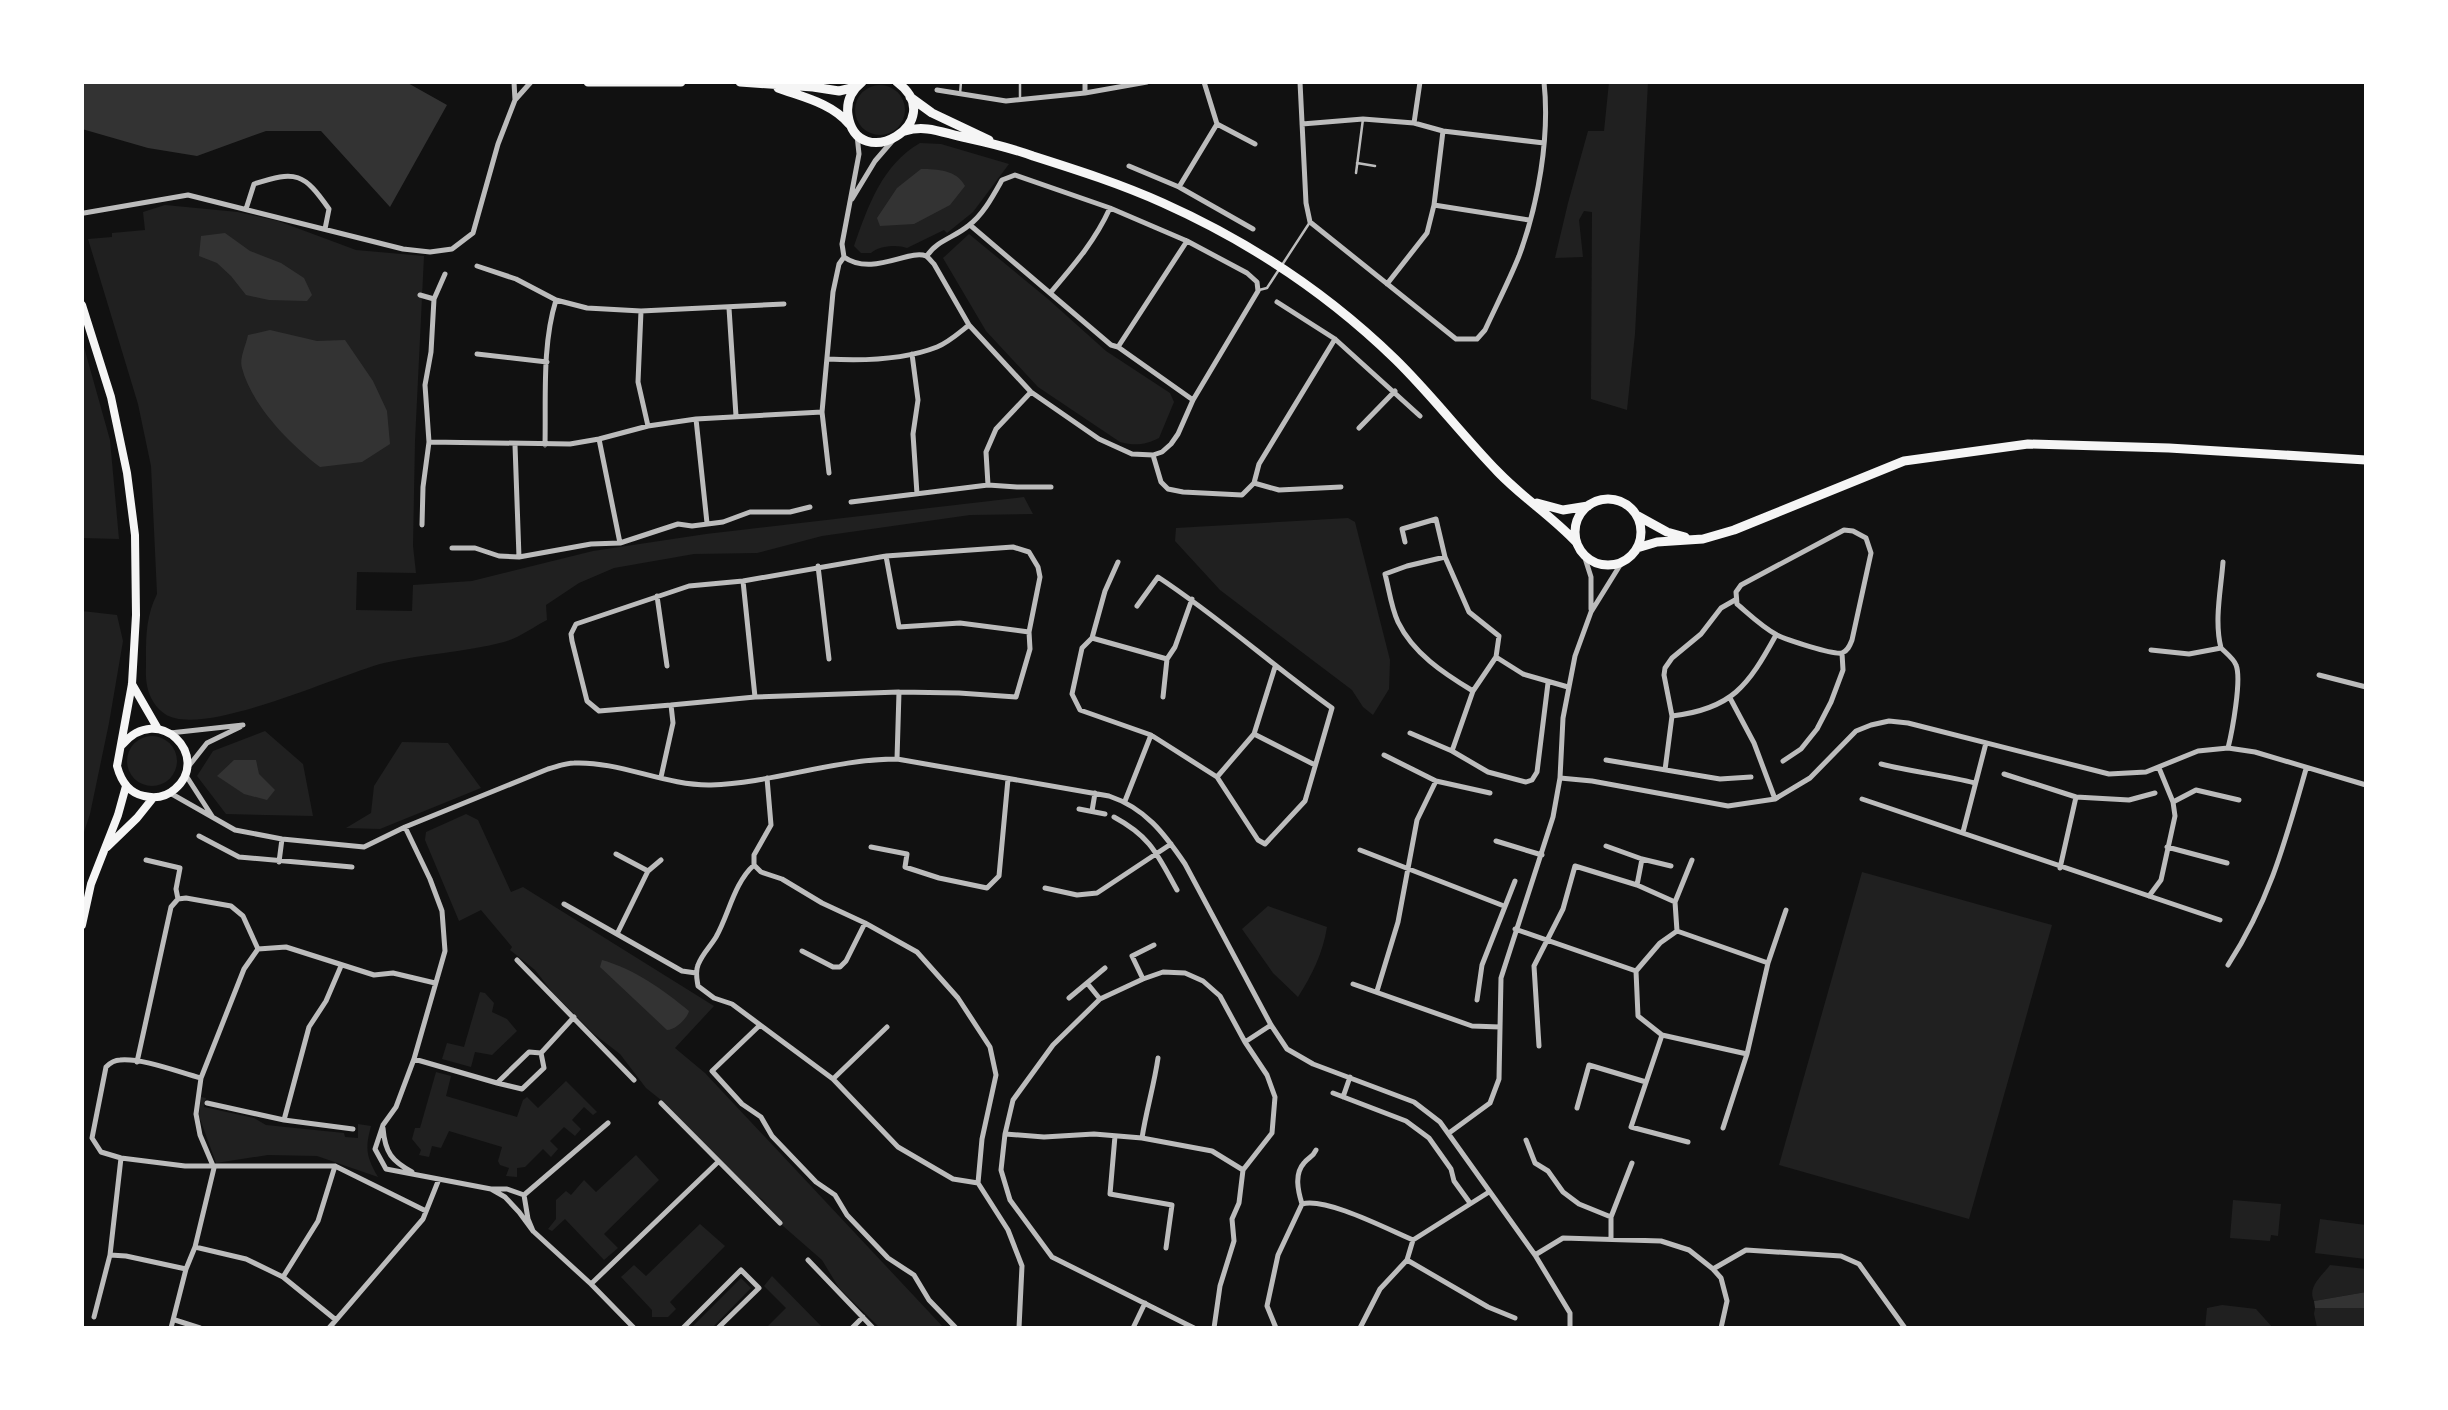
<svg xmlns="http://www.w3.org/2000/svg" width="2448" height="1410" font-family="'Playfair Display',serif">
<style>
.green{fill:#202020}
.water{fill:#333}
.lines{fill:none;stroke-linecap:round;stroke-linejoin:round}
.service{stroke:#bcbcbc;stroke-width:2.5}
.minor{stroke:#bcbcbc;stroke-width:5}
.primary{stroke:#f5f5f5;stroke-width:8}
.trunk{stroke:#f5f5f5;stroke-width:9}
</style>
<rect width="100%" height="100%" fill="#111"/>
<path class="green" d="M1609,82H1648L1635,334L1627,410L1591,399L1592,212L1584,211L1579,220L1583,257L1555,258L1568,203L1588,131H1604Z
M855 110a25 25 0 1 1 50 0a25 25 0 1 1-50 0Z
M920,143L941,144L1009,164L973,212L947,233L944,230L907,248C897,244 878,246 871,253H861L854,246C868,206 882,165 920,143Z
M165,205L238,212L278,221L356,250L424,256L415,441L413,546L416,573L357,572L356,610L412,611L413,585L472,581L593,551L706,534L1024,497L1033,514L970,515L822,536L757,553L694,554L614,568L579,583L546,605L547,620C533,627 519,638 504,642C465,652 423,654 384,663C340,674 202,739 165,714C149,703 145,685 146,667C146,641 145,618 157,594L151,466L138,404L88,239L112,237V233L145,230L143,212Z
M969,234L1048,299L1106,351L1170,393L1174,402L1159,438C1145,445 1135,446 1120,442L1038,387L986,331L943,258Z
M82,340L110,440L119,539L82,538Z
M1348,518L1355,522L1390,660L1389,689L1373,715L1363,707L1352,690L1220,590L1175,541L1176,528Z
M82,611L117,615L123,641L109,723L90,814L82,838Z
M265,731L303,764L313,816L226,814L197,776L213,751Z
M127 761a25 25 0 1 1 50 0a25 25 0 1 1-50 0Z
M402,742L448,743L481,788L380,829L346,828L371,813L374,786Z
M466,814L478,820L511,892L523,887L714,1006L675,1048L705,1073L944,1328H880L839,1288L822,1260L783,1226L763,1200L742,1184L666,1104L646,1088L620,1054L594,1034L553,993L535,970L510,950L512,947L481,910L459,921L425,840L426,832Z
M1862,872L2052,925L1969,1219L1779,1165Z
M1268,906L1327,927C1323,953 1312,975 1298,997L1273,973L1242,929Z
M480,992L485,993L494,1003L492,1012L507,1019L517,1031L492,1055L475,1052L471,1067L442,1059L447,1043L464,1047Z
M436,1072L451,1076L446,1096L517,1117L523,1100L527,1097L538,1108L566,1081L597,1112L593,1115L584,1107L572,1120L581,1129L575,1136L564,1127L550,1141L558,1149L551,1157L543,1149L525,1167L517,1168V1177L506,1176L509,1168L500,1165L498,1161L502,1147L449,1131L441,1148L432,1146L429,1157L419,1155L421,1150L412,1139L415,1128H420Z
M201,1097L206,1098L204,1107L254,1118L266,1125L344,1133L345,1137L358,1138V1124L371,1126C365,1149 366,1156 378,1177L317,1156L268,1155L216,1163L199,1116Z
M636,1155L659,1180L604,1234L618,1248L604,1260L565,1219L552,1231L548,1229L556,1219V1200L566,1191L571,1195L584,1180L596,1192Z
M2233,1200L2281,1204L2278,1236L2271,1235L2270,1241L2230,1238Z
M2320,1219L2366,1225V1259L2315,1253Z
M700,1224L725,1246L670,1302L676,1309L668,1317H652V1310L621,1277L634,1265L646,1276Z
M2330,1265L2366,1269V1292L2314,1301C2307,1287 2322,1276 2330,1265Z
M772,1276L823,1328H766L786,1308L764,1286Z
M741,1278L751,1288L712,1328H691Z
M2222,1305L2256,1309L2273,1328H2205L2207,1308Z
M2340,1306L2366,1308V1328L2317,1327L2314,1314L2315,1308Z"/>
<path class="water" d="M82,82H406L447,105L390,207L321,131H266L197,156L148,148L82,129Z
M921,169C937,169 957,170 965,186L950,205L914,224L880,226L877,218L897,188Z
M225,233L250,251L281,263L304,278L312,295L307,301L269,300L246,295L231,276L217,263L199,256L201,236Z
M270,330L317,341L345,340L373,381L387,411L390,444L362,462L320,467C290,444 252,406 242,368C239,359 246,345 248,335Z
M234,760H256L259,774L275,790L267,800L244,794L217,776Z
M602,960C634,969 664,990 689,1011C687,1019 675,1030 667,1030L600,967Z
M2366,1292V1308H2315L2314,1301Z"/>
<g class="lines">
<path class="service" d="M960,94L961,82
M1020,97V82
M1357,163L1375,166
M1356,173L1363,119
M1259,290L1267,288L1310,222"/>
<path class="minor" d="M514,82L515,100
M1085,82V93
M1300,82L1306,203L1310,222L1456,339H1477L1485,330C1496,306 1509,281 1519,256C1538,205 1550,137 1544,82
M937,90L1006,101L1085,93L1147,82
M1414,123L1420,82
M1217,124L1255,144
M1302,124L1363,119L1414,123L1443,131L1544,143
M857,135L859,154L842,244L844,257C872,277 909,249 926,256C928,257 932,262 934,264L969,325L1031,392L1099,439L1132,454L1153,455L1162,452L1171,444L1178,434L1193,400L1258,291L1257,282L1247,273L1187,241L1110,208L1015,175L1002,180C993,196 983,215 968,226C955,237 936,241 927,256
M1129,166L1179,187L1253,229
M1179,187L1217,124L1204,82
M852,199L875,161L894,139
M1434,205L1529,220
M246,209L254,184C296,170 304,173 329,209L325,229
M84,213L188,195L403,249L430,252L452,249L473,233L498,144L515,100L531,82
M970,225L1111,345L1118,347
M1187,241L1118,347L1193,400
M477,266L516,279L556,300L587,308L641,311L784,304
M1387,284L1427,233L1434,205L1443,131
M1051,292C1074,265 1095,241 1110,208
M420,295L434,299
M1277,302L1335,339L1420,416
M729,308L736,416
M641,311L638,382L648,426
M477,354L547,362
M912,354L918,400L913,434L917,494
M827,359C863,361 904,360 937,347C949,342 960,332 969,325
M696,419L707,523
M1359,428L1395,391
M599,439L620,543
M429,442L570,444L599,439L648,426L696,419L822,412
M515,445L519,557
M545,445C546,397 542,345 556,300
M1153,455L1161,482L1168,489L1183,492L1242,495L1254,483L1279,490L1341,487
M829,473L822,412L833,292L839,264L844,257
M1254,483L1259,464L1335,339
M988,485L986,452L996,429L1031,392
M851,502L988,485L1017,487H1051
M422,525L423,487L429,442L425,385L431,352L434,299L445,274
M1844,530L1853,531L1866,538L1871,553L1852,640C1850,645 1848,651 1842,653C1833,655 1787,640 1777,635C1762,627 1750,615 1737,604L1736,592L1741,585Z
M1405,542L1402,529L1436,519L1445,557L1469,612L1499,636L1496,657
M452,548H475L499,556L519,557L591,544L620,543L678,524L692,526L723,522L750,512H790L810,507
M1584,555L1591,577V609
M886,556L899,627L960,623L1029,632
M1445,557L1407,566L1385,574C1389,589 1391,607 1398,622C1413,653 1443,673 1473,691
M1118,562L1105,591L1092,638L1082,648L1072,694L1080,710L1151,735L1217,777L1258,840L1265,844L1305,801L1332,708C1273,666 1219,617 1158,577L1137,606
M818,566L829,659
M743,581L755,697
M657,596L667,666
M1092,638L1167,659L1175,647L1192,599
M2221,648C2214,621 2221,589 2223,562
M2151,650L2189,654L2221,648C2226,653 2234,659 2236,665C2242,679 2232,732 2228,748
M2319,675L2366,687
M1163,697L1167,659
M1730,698L1754,743L1775,799
M671,705L599,711L587,701L572,641L571,634L576,624L689,586L743,581L886,556L1013,547L1029,552L1038,567L1040,577L1029,632L1030,649L1016,697L959,693L899,692
M1672,716C1732,709 1748,686 1776,635
M170,733L243,725
M1410,733L1452,751L1488,772L1526,782L1532,780L1537,772L1548,683
M1254,734L1315,765
M1452,751L1473,691L1496,657L1523,674L1568,687
M1384,755L1436,781L1490,793
M1606,760L1720,779L1751,777
M1783,761L1801,749L1817,729L1831,702L1843,670L1842,653
M1881,764C1913,772 1944,775 1975,783
M188,767L207,743L240,727
M1665,770L1672,716L1664,675L1665,668L1672,658L1701,634L1721,608L1735,600
M185,774L212,816
M2004,774L2076,797L2129,800L2155,793
M661,777L673,723L671,705L755,697L899,692L897,759
M1217,777L1254,734L1275,667
M767,778L771,825L754,855V865L761,872L782,879L822,903L865,923L917,952L958,998L990,1047L996,1075L982,1139L978,1183L1008,1230L1022,1266L1019,1328
M1560,778L1592,781L1728,806L1775,799L1810,778L1856,731L1871,725L1889,721L1908,723L2109,774L2146,772L2198,751L2228,748L2255,752L2366,785
M170,793L235,830L282,839L364,847L405,827L548,769C556,767 565,763 574,763C620,761 665,786 711,785C773,783 834,759 897,759L1109,796C1145,808 1164,833 1185,864L1271,1025L1287,1049L1313,1064L1414,1102L1440,1122L1535,1255L1570,1313V1328
M1862,799L2220,920
M1125,801L1151,735
M2173,802L2196,790L2239,800
M1079,809L1105,814
M1092,811L1095,793
M1114,817C1151,837 1157,854 1177,890
M405,827L430,879L442,911L445,951L414,1059L396,1107L383,1125L375,1149L386,1169L491,1189H507L524,1195L528,1219L533,1231
M1963,832L1986,743
M199,836L239,857L352,867
M1496,841L1542,855
M1606,846L1642,859L1671,866
M871,847L907,854L905,867L939,878L987,888L999,876L1008,779
M2167,847L2227,863
M1360,850L1504,906
M616,854L648,871L617,934
M146,860L180,868L176,889L178,899
M279,862L282,839
M754,865C734,883 729,914 716,937C710,947 702,954 698,965C695,972 697,979 698,986L714,998L732,1004L833,1079L898,1147L953,1179L978,1183
M2060,868L2076,797
M648,871L661,860
M1637,885L1642,859
M1045,888L1077,895L1097,893L1171,844
M2149,896L2161,880L2175,816L2173,802L2159,768
M564,904L682,971L696,973
M1515,929L1636,971
M1677,931L1675,902L1692,860
M802,951L833,967H840L846,961L865,923
M517,960L634,1080
M2228,965C2270,900 2285,842 2306,769
M1143,979L1132,956L1154,945
M435,983L393,973L374,975L286,947L258,949L244,969L201,1078L196,1114L200,1135L214,1168L195,1247L246,1259L283,1277L336,1320L423,1219L439,1179
M1087,983L1100,999
M1353,984L1472,1026L1500,1027
M1377,991L1398,922L1417,820L1436,781
M1069,998L1105,968
M1477,1000L1482,965L1515,881
M759,1026L712,1071L742,1104L761,1117L772,1136L816,1182L835,1195L847,1215L888,1258L914,1275L929,1300L956,1328
M1662,1035L1631,1127L1688,1142
M1245,1042L1271,1025
M1539,1046L1534,966L1563,909L1575,866L1637,885L1675,902
M1747,1054L1662,1035L1638,1016L1636,971L1660,943L1677,931L1768,963
M414,1059L497,1083L529,1052L541,1053
M137,1062L171,907L178,899L186,898L231,906L243,916L258,949
M201,1078C178,1072 143,1058 120,1060C114,1060 110,1063 106,1067L92,1138L101,1152L121,1158L185,1166H335L426,1211
M833,1079L887,1027
M497,1083L522,1089L544,1068L541,1053L574,1017
M1333,1093L1406,1121L1429,1138L1451,1169L1454,1181L1470,1203
M1343,1097L1350,1077
M207,1103L284,1120L353,1129
M661,1103L780,1223
M1577,1108L1589,1065L1646,1082
M284,1120L309,1027L326,1001L341,966
M383,1128C385,1153 392,1161 412,1172
M1723,1128L1747,1054L1768,963L1786,910
M1449,1133L1490,1103L1499,1079L1501,978L1553,817L1560,778L1563,718L1575,656L1591,612L1622,562
M1005,1134L1044,1137L1094,1134L1142,1138L1212,1151L1243,1170
M1115,1136L1110,1194L1172,1205L1166,1248
M1142,1138C1146,1111 1154,1086 1158,1058
M1526,1140L1535,1163L1548,1171L1563,1192L1579,1204L1611,1217V1238
M121,1158L110,1255L126,1256L186,1269
M491,1189L505,1197L519,1212L533,1231L591,1284L634,1328
M524,1195L608,1123
M1302,1204C1298,1191 1294,1174 1304,1163C1309,1157 1313,1157 1316,1150
M1611,1217L1632,1163
M1535,1255L1563,1238L1661,1241L1689,1250L1713,1269L1721,1278L1727,1301L1721,1328
M808,1260L873,1328
M1407,1260L1488,1307L1515,1318
M1713,1269L1746,1250L1841,1256L1859,1264L1905,1328
M283,1277L318,1221L335,1166
M591,1284L718,1162
M94,1317L110,1255
M175,1320L200,1328
M171,1328L186,1269L195,1247
M329,1328L336,1320
M683,1328L741,1270L759,1288L718,1328
M852,1328L863,1317
M1133,1328L1145,1303
M1194,1328L1052,1257L1010,1200L1001,1170L1005,1134L1013,1100L1053,1045L1100,999L1143,979L1163,972L1185,973L1203,981L1220,996L1245,1042L1267,1075L1275,1097L1272,1133L1243,1170L1239,1203L1232,1219L1234,1241L1220,1286L1214,1328
M1276,1328L1267,1306L1278,1255L1302,1204C1326,1197 1389,1230 1413,1240
M1360,1328L1380,1289L1407,1260L1413,1240L1489,1192"/>
<path class="primary" d="M82,305L111,397L127,473L135,535L136,615L132,684L117,766C121,781 129,793 144,796C156,799 166,797 175,789C212,757 159,701 122,745
M132,684L158,729
M107,847L137,818L153,798
M82,925L91,884L118,815L126,786"/>
<path class="trunk" d="M588,82H681
M740,82L813,87L839,91L856,87
M862,82C852,90 846,101 848,115C857,176 951,122 897,82
M778,88C802,97 832,103 849,124
M910,97L932,113L989,140
M905,131C927,124 945,134 967,138C990,143 1011,148 1033,156C1077,170 1121,184 1163,203C1248,241 1328,294 1395,359C1431,394 1462,435 1498,472C1523,498 1553,517 1577,543
M1575 532a33 33 0 1 1 66 0a33 33 0 1 1-66 0Z
M1537,503L1563,510L1588,506
M1638,516L1667,532L1685,537
M1637,548L1657,542L1703,539L1734,530L1904,461L2028,444L2169,448L2366,460"/>
</g>
<rect width="2448" height="1410" fill="none" stroke="#ffffff" stroke-width="168"/>
</svg>
